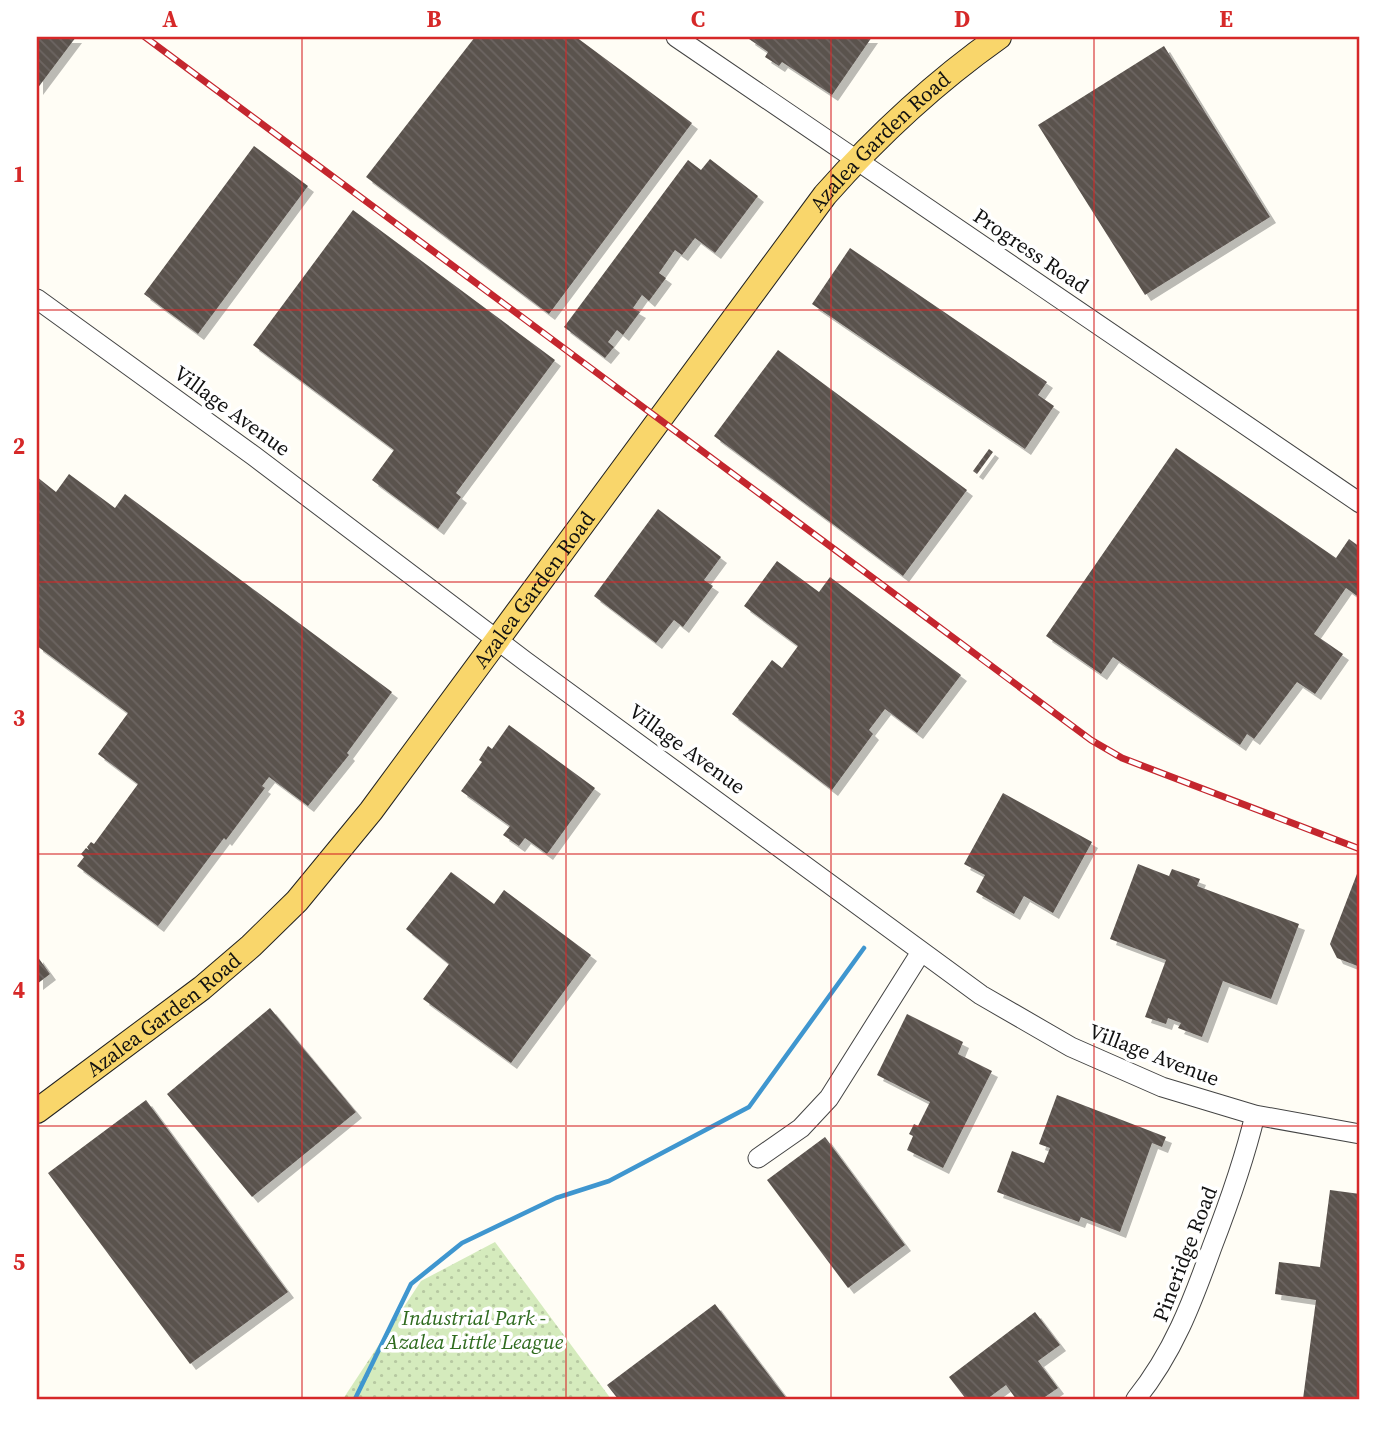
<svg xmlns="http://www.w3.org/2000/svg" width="1397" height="1436" font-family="'Source Serif 4',serif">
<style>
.green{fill:url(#green-dots)}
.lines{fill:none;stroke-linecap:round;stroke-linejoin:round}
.stream{stroke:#3f96cf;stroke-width:4.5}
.building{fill:url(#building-back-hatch);filter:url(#shadow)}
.minor-casing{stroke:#444;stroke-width:21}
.major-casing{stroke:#222;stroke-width:26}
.minor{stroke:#fff;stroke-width:19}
.major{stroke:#f9d66b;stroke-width:24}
.rail-casing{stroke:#c4262e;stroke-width:7}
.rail{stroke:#fff;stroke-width:4.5;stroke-dasharray:13;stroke-linecap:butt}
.grid{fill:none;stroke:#d62828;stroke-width:2;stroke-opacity:0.55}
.labels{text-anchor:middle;stroke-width:7;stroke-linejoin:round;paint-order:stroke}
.street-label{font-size:21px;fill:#111;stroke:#fff}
.park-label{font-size:21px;font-style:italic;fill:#2f6b1f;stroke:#fff}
.neatline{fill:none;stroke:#d62828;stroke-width:2.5}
.grid-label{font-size:23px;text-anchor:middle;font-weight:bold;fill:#d62828}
</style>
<defs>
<pattern id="green-dots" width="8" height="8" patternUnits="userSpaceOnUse" patternTransform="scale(1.75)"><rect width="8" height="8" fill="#d5ebbd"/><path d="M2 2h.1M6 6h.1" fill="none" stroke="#b6c8a1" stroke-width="1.8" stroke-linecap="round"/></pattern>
<pattern id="building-back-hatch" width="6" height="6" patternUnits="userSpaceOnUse" patternTransform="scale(1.75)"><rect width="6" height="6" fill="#5a524d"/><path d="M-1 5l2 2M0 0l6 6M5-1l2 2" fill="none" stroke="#6d6662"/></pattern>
<filter id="shadow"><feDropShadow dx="6" dy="6" stdDeviation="0" flood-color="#0004"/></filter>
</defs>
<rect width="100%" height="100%" fill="#fffdf5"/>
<path class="green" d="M495,1242L611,1399H343L421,1281Z"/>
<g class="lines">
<path class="stream" d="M355,1399L411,1284L462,1243L556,1198L609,1181L749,1107L864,948"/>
</g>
<path class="building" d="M37,37H76L37,89Z
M475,37H576L692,123L549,314L366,177Z
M750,37H872L832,95L782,62L779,66L765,57L768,52L749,39Z
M1164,46L1270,217L1145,295L1038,125Z
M254,146L308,186L198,334L144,294Z
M710,159L758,196L715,253L695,238L682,255L675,250L659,273L666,278L649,301L642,295L633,308L640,312L623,335L617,330L608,342L614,347L605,358L564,327L688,160L701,170Z
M353,210L555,360L456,493L461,497L438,529L372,480L394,450L253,345Z
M850,248L1047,382L1038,395L1054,406L1025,449L812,304Z
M778,350L967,490L903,576L714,436Z
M1176,448L1336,558L1349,539L1360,547V598L1346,588L1314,634L1343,654L1315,694L1297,682L1254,739L1247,734L1240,745L1113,657L1101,674L1046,636Z
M989,449L993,452L977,474L973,471Z
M69,474L115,508L125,494L392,692L347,753L349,755L308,806L269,777L262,786L265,788L226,840L224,838L158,926L77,866L84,857L81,854L86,848L89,850L87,847L91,842L94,844L138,784L98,754L128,713L37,646V477L56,492Z
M658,509L721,557L704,580L713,586L683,627L674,620L656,643L594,596Z
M777,561L819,592L830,577L961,675L917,733L885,709L869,730L873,734L832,790L732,714L772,660L782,668L798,646L744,606Z
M509,725L595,788L547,854L525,838L519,846L503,835L510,826L461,791L482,762L479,760L488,746L492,749Z
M1003,793L1092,842L1053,913L1024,896L1014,914L976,892L985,875L964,864Z
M1138,864L1169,876L1172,869L1200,879L1197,886L1299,924L1271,999L1223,981L1202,1037L1178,1028L1181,1023L1168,1018L1166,1024L1145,1017L1166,960L1110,939Z
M1360,866V967L1337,958L1330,944Z
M451,872L494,904L504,890L591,955L511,1063L423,999L449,964L406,929Z
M37,956L50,974L37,984Z
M270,1008L356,1112L252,1197L167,1094Z
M907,1014L963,1042L958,1054L992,1071L943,1168L907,1150L913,1136L909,1134L914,1124L918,1126L930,1102L877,1075Z
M1057,1095L1166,1137L1162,1147L1152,1143L1120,1232L1081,1217L1079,1222L997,1192L1012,1151L1044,1163L1050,1148L1039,1144Z
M146,1100L288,1292L190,1364L48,1173Z
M825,1137L905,1245L848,1288L767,1180Z
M1330,1190L1360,1194V1399H1303L1316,1300L1275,1294L1279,1262L1320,1267Z
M715,1304L787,1399H618L607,1385Z
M1035,1312L1060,1345L1038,1361L1058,1388L1042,1399H1016L1006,1385L987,1399H966L949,1377Z"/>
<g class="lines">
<defs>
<path id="minor" d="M676,37L1360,503
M37,299L254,456L525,661L981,995L1071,1047L1162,1087L1255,1115L1360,1134
M758,1158L801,1128L829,1098L921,952
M1136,1399C1173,1353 1192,1303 1212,1247C1229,1203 1244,1161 1255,1115"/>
<g id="major">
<path id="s1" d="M37,1111L202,988L251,946L297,901L371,811L825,195C878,135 934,83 999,37"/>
</g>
</defs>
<use href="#minor" class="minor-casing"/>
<use href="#major" class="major-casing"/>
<use href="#minor" class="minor"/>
<use href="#major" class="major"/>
<defs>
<path id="rail" d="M145,37L1091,740L1122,758L1360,849"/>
</defs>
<use href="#rail" class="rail-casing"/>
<use href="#rail" class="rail"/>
</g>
<path class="grid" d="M302,37V1399M566,37V1399M831,37V1399M1094,37V1399M37,310H1360M37,582H1360M37,854H1360M37,1126H1360"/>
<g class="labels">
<g class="street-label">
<text dy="7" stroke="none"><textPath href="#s1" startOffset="1293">Azalea Garden Road</textPath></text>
<text transform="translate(1031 251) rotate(34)" y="7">Progress Road</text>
<text transform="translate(232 411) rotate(36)" y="7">Village Avenue</text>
<text dy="7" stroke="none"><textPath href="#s1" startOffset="726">Azalea Garden Road</textPath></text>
<text transform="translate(687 749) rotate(36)" y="7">Village Avenue</text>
<text dy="7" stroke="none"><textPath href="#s1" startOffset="159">Azalea Garden Road</textPath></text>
<text transform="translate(1154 1055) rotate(21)" y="7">Village Avenue</text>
<text transform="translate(1185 1254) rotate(-69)" y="7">Pineridge Road</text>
</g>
<g class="park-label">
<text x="474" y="1325">Industrial Park -<tspan x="474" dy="24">Azalea Little League</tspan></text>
</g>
</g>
<rect width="1397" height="1436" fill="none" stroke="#ffffff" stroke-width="77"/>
<rect x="38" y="38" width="1320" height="1360" class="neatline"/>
<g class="grid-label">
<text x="170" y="27">A</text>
<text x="434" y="27">B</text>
<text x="698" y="27">C</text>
<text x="962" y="27">D</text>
<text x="1226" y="27">E</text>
<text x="19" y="182">1</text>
<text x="19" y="454">2</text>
<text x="19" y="726">3</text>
<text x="19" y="998">4</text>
<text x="19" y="1270">5</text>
</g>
</svg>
